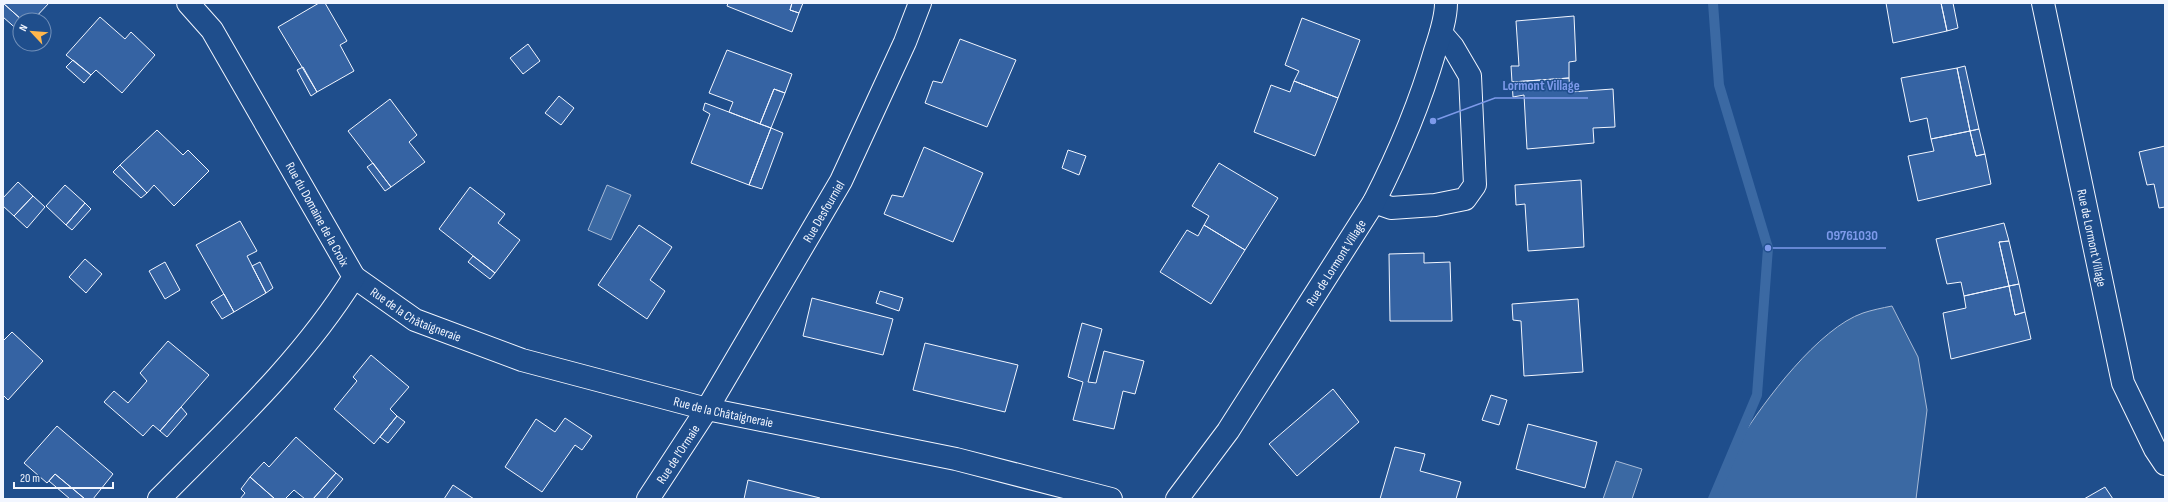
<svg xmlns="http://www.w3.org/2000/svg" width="2168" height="502" font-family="'Sofia Sans Condensed',sans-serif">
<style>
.water{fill:#3b69a3;stroke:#a8bbd7}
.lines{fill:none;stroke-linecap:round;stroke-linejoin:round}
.stream{stroke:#3b69a3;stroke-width:10}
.building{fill:#3563a3;stroke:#f2f6ff}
.minor-casing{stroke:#f2f6ff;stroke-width:24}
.minor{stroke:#1f4e8c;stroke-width:22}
.labels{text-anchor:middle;stroke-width:3;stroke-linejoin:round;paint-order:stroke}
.street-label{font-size:13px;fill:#f2f6ff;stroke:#1f4e8c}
.leader{fill:none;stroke:#7d9aea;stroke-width:1.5}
.callout-dot{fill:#7d9aea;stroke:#1f4e8c;stroke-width:1.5}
.callout-label{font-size:14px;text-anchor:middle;font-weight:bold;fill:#7d9aea;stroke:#1f4e8c;stroke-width:3;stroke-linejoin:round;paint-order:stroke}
</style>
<rect width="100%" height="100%" fill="#1f4e8c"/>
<path class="water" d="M607,185L631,195L611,240L588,230Z
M1892,306L1918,357L1927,410L1916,499H1715C1723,479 1729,458 1740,440C1764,401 1819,328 1863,313C1872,310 1882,308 1892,306Z
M1616,461L1642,469L1632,499H1603Z"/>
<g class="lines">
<path class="stream" d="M1713,3L1719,85L1768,248L1757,395L1713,499"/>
</g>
<path class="building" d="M3,3L22,20H20V32L3,17Z
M3,3H49L33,20H22Z
M319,3H325L347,41L340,45L354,71L317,92L278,27Z
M728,3H792L790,10L799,13L792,32L727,6Z
M792,3H803L799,13L790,10Z
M1886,3H1941L1947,31L1893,43Z
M1941,3H1953L1958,28L1947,31Z
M1574,16L1576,61L1569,62V78L1512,82L1511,66H1519L1516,21Z
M100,17L125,39L131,32L155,55L122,93L96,70L91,75L66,55Z
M1302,18L1360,40L1338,98L1294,81L1299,71L1285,65Z
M960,39L1016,60L987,127L925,103L933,81L942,83Z
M528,44L540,61L523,74L510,58Z
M727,50L792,74L785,93L774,89L760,124L729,112L733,102L709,93Z
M73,60L91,75L84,83L66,67Z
M1965,66L1979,129L1970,131L1957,68Z
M303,67L317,92L311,96L297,70Z
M1957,68L1970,131L1931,139L1927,118L1910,122L1901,78Z
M1569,78L1570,92L1613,89L1615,127L1593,128L1594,143L1527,149L1524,95L1513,97L1512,82Z
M1294,81L1338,98L1315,156L1254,132L1271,85L1290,92Z
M774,89L785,93L771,128L760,124Z
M559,96L574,108L561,125L545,113Z
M390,99L417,135L409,142L425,162L391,187L348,131Z
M705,103L771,128L749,185L691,163L710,114L703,110Z
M771,128L783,133L762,189L749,185Z
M1979,129L1985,154L1976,156L1970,131Z
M157,130L183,155L188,150L209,171L174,206L154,185L147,193L120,165Z
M1970,131L1976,156L1985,154L1991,184L1918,201L1908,156L1934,151L1931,139Z
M2165,146V207L2159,208L2154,184L2147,185L2139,152Z
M924,147L983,173L953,242L884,214L892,195L903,197Z
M1068,150L1086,156L1079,175L1062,168Z
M373,163L391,187L385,191L367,167Z
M1219,163L1278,198L1245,250L1204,225L1209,216L1192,206Z
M120,165L147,193L141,198L113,172Z
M1581,180L1584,247L1528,251L1525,204L1516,205L1515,185Z
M18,182L33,196L14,216L3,206V198Z
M65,185L85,203L66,225L46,206Z
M470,187L505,214L498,223L520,240L495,273L439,229Z
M33,196L45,207L27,228L14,216Z
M85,203L91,209L72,230L66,225Z
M240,221L257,251L247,256L266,293L234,312L196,245Z
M2004,223L2009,241L1999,242L2009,286L1964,296L1961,282L1947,284L1936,239Z
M639,225L672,247L650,280L665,291L647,319L598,285Z
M1204,225L1245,250L1211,304L1160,272L1187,230L1198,236Z
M2009,241L2019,284L2009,286L1999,242Z
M1424,253V263L1450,262L1452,321H1390L1389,254Z
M473,256L495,273L490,279L468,262Z
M85,259L102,274L86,293L69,277Z
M165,262L180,290L165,299L149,271Z
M260,262L273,288L266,293L252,266Z
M2019,284L2025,312L2015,315L2009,286Z
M2009,286L2015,315L2025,312L2031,339L1951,359L1943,313L1966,308L1964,296Z
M880,291L903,298L899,311L876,303Z
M224,294L234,312L222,319L211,302Z
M812,298L893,319L883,355L803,336Z
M1578,299L1583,372L1524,376L1521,321L1513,320L1512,304Z
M1082,323L1102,329L1088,382L1096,383L1104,351L1144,361L1135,394L1123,391L1114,429L1073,420L1083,382L1068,377Z
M12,332L43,361L8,400L3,395V339L4,340Z
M168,341L209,375L160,431L153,425L143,436L104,402L114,391L128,403L147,381L140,373Z
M925,343L1018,365L1005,412L913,390Z
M371,355L409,387L390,409L397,416L374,444L334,409L357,381L353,377Z
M1333,389L1359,422L1297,476L1269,444Z
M1491,395L1507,400L1499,425L1482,420Z
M181,407L187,414L167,437L160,431Z
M397,416L405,422L388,443L380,437Z
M565,418L592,436L582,450L575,445L542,492L505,467L536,419L555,432Z
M1528,424L1597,442L1585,488L1516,469Z
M57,426L113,474L93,499H85L55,474L47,483L24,463Z
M296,437L336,473L313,499H305L294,490L285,499H275L250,477L264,462L269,467Z
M1395,447L1425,454L1420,471L1461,482L1456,499H1380Z
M336,473L343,479L326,499H313Z
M55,474L85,499H70L49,481Z
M250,477L275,499H240L245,493L241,489Z
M748,480L820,498L819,499H744Z
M453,485L474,499H444Z
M2105,487L2113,499H2084Z"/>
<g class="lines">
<defs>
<g id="minor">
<path id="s1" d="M2043,3L2123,383L2155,449L2165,464"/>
<path d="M1374,202L1391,208L1435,205L1465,199L1475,185L1470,76L1453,47L1441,33"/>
<path id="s2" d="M354,277L415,320L522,360L707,409L956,459L1111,499"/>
<path d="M159,499C228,429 302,361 354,277L212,30L188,3"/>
<path id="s3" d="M648,499L707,409L841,181L905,42L920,3"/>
<path id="s4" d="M1177,499L1228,431L1374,202C1399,153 1420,103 1435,51C1440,36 1446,19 1446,3"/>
</g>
</defs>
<use href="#minor" class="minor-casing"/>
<use href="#minor" class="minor"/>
</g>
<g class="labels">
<g class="street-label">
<text dy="5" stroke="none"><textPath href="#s3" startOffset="337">Rue Desfourniel</textPath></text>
<text transform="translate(318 214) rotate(61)" y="5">Rue du Domaine de la Croix</text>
<text dy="5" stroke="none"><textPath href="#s1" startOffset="240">Rue de Lormont Village</textPath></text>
<text dy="5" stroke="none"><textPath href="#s4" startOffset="285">Rue de Lormont Village</textPath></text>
<text dy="5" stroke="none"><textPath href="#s2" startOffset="73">Rue de la Châtaigneraie</textPath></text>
<text dy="5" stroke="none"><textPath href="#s2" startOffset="397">Rue de la Châtaigneraie</textPath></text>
<text dy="5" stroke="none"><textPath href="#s3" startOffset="54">Rue de l'Ormaie</textPath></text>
</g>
</g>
<path class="leader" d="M1433 121L1495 98H1588M1768 248L1818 248H1886"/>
<g class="callout-dot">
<circle cx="1433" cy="121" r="4"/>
<circle cx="1768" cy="248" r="4"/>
</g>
<g class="callout-label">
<text x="1541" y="90">Lormont Village</text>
<text x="1852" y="240">O9761030</text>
</g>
<rect width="2168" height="502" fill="none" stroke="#f2f6ff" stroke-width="8"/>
<g transform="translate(32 32) rotate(296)"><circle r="19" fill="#1f4e8c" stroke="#7391ba"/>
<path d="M0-3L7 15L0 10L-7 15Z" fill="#ffb74d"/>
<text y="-6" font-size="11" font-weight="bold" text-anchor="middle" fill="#f2f6ff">N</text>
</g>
<path d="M14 482v6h99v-6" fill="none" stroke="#f2f6ff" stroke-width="2"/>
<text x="20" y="482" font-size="12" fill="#f2f6ff" stroke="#1f4e8c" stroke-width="3" paint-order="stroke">20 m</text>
</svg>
